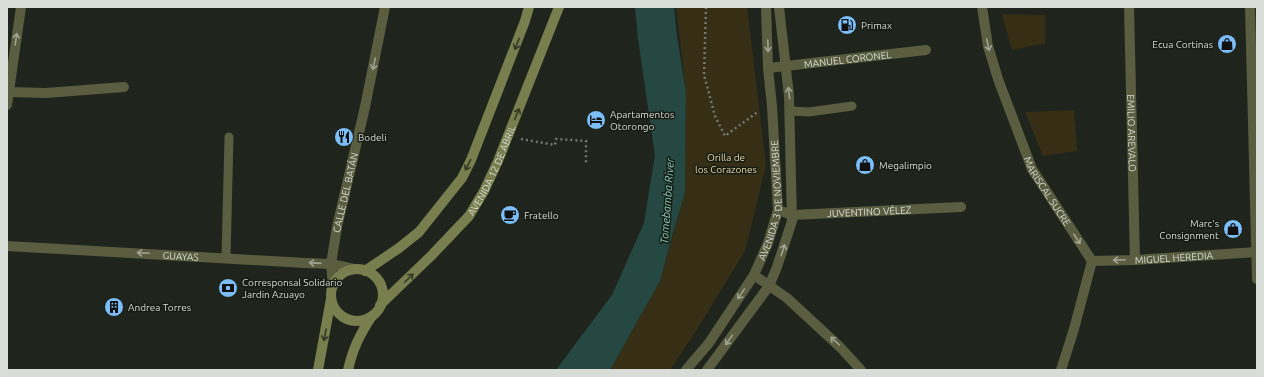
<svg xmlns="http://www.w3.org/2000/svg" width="1264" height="377" font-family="Ubuntu,sans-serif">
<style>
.green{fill:#362f16}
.water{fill:#254842}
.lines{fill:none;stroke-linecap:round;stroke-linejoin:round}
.path{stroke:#737871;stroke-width:2.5;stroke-dasharray:2 3;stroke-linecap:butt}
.service{stroke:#5a5d3f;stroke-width:9}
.minor{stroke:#5a5d3f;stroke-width:10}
.tertiary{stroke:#5a5d3f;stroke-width:10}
.secondary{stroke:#787e4d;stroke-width:10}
.oneway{stroke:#a0a393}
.oneway2{stroke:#333924}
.labels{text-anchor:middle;stroke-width:3;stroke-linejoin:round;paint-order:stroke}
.poi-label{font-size:10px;fill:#d9ddd7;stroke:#161c13;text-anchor:start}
.street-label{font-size:10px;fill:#d9ddd7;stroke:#161c13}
.park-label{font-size:10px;fill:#eedca6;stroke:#161c13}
.water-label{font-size:11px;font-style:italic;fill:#8ad0c1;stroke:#161c13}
</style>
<rect width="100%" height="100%" fill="#1f251c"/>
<path class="green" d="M676,7H747L766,165L745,251L696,331L670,370H610L660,281L685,193L686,92Z
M1002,14L1045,15V43L1012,50Z
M1074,110L1077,151L1043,156L1025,112Z"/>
<path class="water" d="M635,7H674L677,36L686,92L685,193L673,233L660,281L610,370H556L612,295L644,223L655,155L638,39Z"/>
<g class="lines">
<path class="path" d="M706,7L704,75L715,116L725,136L759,111
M521,139L555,145L556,139L586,141V165"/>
<path class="service" d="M790,111L809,112L852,106
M226,258L229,137"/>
<g class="minor">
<path id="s1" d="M982,7L988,46L998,79L1032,169L1092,261L1074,329L1061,370"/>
<path id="s2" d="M1129,7L1135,260"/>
<path d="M1250,7L1257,279"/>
<path id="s3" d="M768,68L926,50"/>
<path d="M9,92L46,93L124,87"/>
<path d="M7,105L21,7"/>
<path id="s4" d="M778,210L792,215L961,207"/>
<path id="s5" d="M7,246L305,263L331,264L354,269"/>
<path id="s6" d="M1092,261L1135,260L1257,252"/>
<path d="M754,275L787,298L840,347L861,370"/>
<path id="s7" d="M333,286L331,264L337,227L365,107L385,7"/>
</g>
<g class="tertiary">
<path id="s8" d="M686,370L709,343L754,275L768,243L778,210L772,106L768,68L766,7"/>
<path d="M707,370L769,286L777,267L792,221L789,96L779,7"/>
</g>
<g class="secondary">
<circle cx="357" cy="295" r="26"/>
<path d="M365,271L399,248L419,232L462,178L471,160L525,21L529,7"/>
<path id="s9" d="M380,305L431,256L469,216L484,191L498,161L559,7"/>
<path d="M318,370L331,299"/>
<path d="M348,370C353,348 360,334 372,316"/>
</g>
</g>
<defs><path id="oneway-shaft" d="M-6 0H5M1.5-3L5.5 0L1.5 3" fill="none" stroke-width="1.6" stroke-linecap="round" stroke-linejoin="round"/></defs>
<g class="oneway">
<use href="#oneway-shaft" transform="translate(16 39) rotate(-82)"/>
<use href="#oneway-shaft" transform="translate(988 45) rotate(78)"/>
<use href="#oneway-shaft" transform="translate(768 46) rotate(88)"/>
<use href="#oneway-shaft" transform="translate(374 64) rotate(102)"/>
<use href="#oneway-shaft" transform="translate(789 93) rotate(-96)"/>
<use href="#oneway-shaft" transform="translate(1077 239) rotate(57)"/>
<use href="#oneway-shaft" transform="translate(783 250) rotate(-72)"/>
<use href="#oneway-shaft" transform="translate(143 253) rotate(-177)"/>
<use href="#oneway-shaft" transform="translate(1119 260) rotate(178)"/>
<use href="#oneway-shaft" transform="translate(315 263) rotate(-176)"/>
<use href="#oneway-shaft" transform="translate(741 294) rotate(124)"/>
<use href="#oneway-shaft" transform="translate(729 340) rotate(126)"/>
<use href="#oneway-shaft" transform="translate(835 341) rotate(-138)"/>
</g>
<g class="oneway2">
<use href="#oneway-shaft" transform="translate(517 44) rotate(111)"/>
<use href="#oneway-shaft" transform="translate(517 114) rotate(-68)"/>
<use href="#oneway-shaft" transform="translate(468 165) rotate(117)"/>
<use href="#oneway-shaft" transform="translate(409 278) rotate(-45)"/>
<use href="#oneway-shaft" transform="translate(325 335) rotate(101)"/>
</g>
<defs>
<symbol id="fuel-disc" viewBox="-11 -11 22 22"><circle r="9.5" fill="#7cbef9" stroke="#161c13"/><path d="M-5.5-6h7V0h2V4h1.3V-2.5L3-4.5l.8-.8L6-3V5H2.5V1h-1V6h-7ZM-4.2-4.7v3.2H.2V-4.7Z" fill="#111"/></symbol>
<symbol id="shop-disc" viewBox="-11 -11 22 22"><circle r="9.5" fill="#7cbef9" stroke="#161c13"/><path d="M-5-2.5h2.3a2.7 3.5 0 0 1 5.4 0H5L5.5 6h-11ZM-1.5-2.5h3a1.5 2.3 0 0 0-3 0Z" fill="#111"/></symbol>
<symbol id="hotel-disc" viewBox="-11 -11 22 22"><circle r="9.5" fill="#7cbef9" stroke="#161c13"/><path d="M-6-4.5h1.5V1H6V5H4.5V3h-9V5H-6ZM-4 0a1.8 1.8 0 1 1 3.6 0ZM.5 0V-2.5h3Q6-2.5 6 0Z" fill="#111"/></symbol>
<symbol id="restaurant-disc" viewBox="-11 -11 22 22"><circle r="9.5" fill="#7cbef9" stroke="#161c13"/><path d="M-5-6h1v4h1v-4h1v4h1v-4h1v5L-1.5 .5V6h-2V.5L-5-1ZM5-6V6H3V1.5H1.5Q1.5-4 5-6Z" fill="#111"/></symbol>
<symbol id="cafe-disc" viewBox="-11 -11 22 22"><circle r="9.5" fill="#7cbef9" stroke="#161c13"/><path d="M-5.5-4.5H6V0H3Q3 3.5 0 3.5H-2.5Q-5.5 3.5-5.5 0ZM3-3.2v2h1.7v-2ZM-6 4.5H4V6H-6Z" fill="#111"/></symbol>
<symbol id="bank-disc" viewBox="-11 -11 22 22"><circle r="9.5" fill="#7cbef9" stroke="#161c13"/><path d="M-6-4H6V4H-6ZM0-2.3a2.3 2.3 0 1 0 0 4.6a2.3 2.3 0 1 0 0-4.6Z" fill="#111"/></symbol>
<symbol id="building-disc" viewBox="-11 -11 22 22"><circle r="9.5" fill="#7cbef9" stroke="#161c13"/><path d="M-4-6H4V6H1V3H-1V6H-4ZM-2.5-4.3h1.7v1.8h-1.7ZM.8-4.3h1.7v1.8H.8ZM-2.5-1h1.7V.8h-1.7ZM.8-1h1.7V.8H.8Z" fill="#111"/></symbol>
</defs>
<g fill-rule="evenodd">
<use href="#fuel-disc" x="836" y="14" width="22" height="22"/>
<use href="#shop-disc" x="1216" y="33" width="22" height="22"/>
<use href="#hotel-disc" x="585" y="109" width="22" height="22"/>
<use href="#restaurant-disc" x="333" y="126" width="22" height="22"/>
<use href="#shop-disc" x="854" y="154" width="22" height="22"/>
<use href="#cafe-disc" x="499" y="204" width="22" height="22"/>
<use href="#shop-disc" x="1222" y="218" width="22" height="22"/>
<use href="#bank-disc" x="217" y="277" width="22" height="22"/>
<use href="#building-disc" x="103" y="296" width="22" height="22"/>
</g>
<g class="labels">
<g class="poi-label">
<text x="861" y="29">Primax</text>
<text x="1213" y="48" text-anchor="end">Ecua Cortinas</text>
<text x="610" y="118">Apartamentos<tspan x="610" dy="12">Otorongo</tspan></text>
<text x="358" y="141">Bodeli</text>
<text x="879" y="169">Megalimpio</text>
<text x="524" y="219">Fratello</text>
<text x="1219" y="227" text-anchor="end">Marc's<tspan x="1219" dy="12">Consignment</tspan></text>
<text x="242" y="286">Corresponsal Solidario<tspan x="242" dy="12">Jardin Azuayo</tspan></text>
<text x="128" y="311">Andrea Torres</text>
</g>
<g class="street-label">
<text dy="4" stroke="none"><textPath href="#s3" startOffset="80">MANUEL CORONEL</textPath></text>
<text dy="4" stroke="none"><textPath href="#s2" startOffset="126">EMILIO AREVALO</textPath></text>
<text dy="4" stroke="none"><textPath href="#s9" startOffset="177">AVENIDA 12 DE ABRIL</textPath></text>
<text dy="4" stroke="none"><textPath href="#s1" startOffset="197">MARISCAL SUCRE</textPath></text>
<text dy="4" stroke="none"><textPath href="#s7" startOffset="95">CALLE DEL BATÁN</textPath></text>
<text dy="4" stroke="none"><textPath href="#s8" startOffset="195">AVENIDA 3 DE NOVIEMBRE</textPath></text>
<text dy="4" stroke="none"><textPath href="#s4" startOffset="92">JUVENTINO VÉLEZ</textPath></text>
<text dy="4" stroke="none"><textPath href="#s5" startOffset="174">GUAYAS</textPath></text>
<text dy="4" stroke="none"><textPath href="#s6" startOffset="82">MIGUEL HEREDIA</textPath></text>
</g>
<g class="park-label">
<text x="726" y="161">Orilla de<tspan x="726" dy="12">los Corazones</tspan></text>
</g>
<g class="water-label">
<text transform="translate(667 201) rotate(-86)" y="4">Tomebamba River</text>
</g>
</g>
<rect width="1264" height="377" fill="none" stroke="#d9ddd7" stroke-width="16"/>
</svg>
